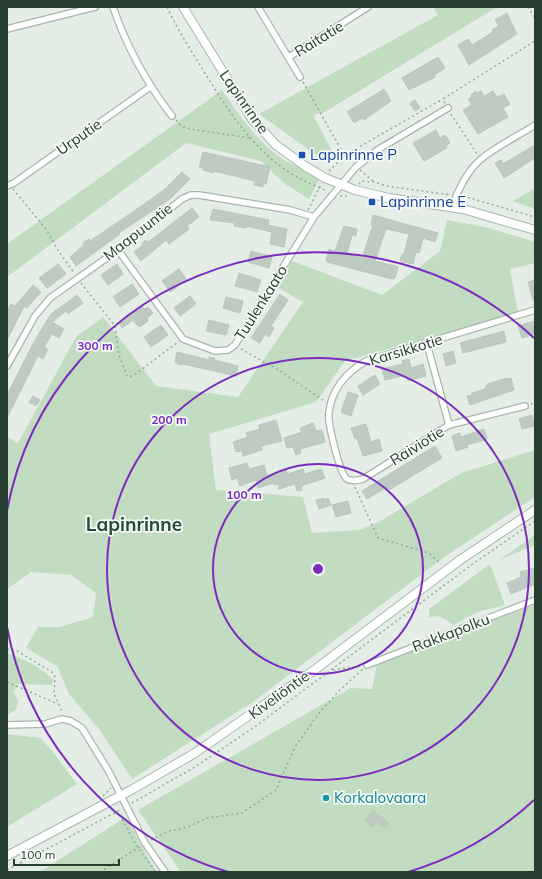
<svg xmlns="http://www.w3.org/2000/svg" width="542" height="879" font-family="Mulish,sans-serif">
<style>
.green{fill:#c1dcc0}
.building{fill:#becbc2;stroke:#b8c6bc}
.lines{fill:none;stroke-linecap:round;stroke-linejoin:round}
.street-casing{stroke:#a8b5ac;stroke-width:8}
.secondary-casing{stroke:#a5b8ac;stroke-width:10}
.path{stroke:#89ae97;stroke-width:1.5;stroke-dasharray:2 3;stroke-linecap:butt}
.street{stroke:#fff;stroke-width:5.5}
.secondary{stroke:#fff;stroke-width:8}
.ring{fill:none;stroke:#7b2cbf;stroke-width:2}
.transit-dot{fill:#1a4fb4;stroke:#f6faf7;stroke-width:1.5}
.culture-dot{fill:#0f9aa8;stroke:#f6faf7;stroke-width:1.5}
.labels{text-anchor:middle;stroke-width:3.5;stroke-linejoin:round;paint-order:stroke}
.street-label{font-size:15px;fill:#263e30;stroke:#f6faf7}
.transit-label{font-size:15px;fill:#164399;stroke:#f6faf7;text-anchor:start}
.culture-label{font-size:15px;fill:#0d838f;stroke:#f6faf7;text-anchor:start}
.district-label{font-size:19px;font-weight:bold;fill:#234e37;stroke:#f6faf7}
.centre{fill:#7b2cbf;stroke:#f6faf7;stroke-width:2}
.ring-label{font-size:12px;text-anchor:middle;font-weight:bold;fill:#7b2cbf;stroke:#f6faf7;stroke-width:3.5;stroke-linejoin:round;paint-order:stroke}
</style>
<rect width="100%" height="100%" fill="#e5ede7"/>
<path class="green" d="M433,7H497L323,113L313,115L333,153L325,161L259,114L438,15Z
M222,90C239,115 259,145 286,161C297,167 309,172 320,178L309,199L285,184L261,161L186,143L7,277V244Z
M535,188V209L513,201Z
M447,220L489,228L535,242V263L510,269L518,313L345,361L316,402L209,434L216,490L303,497L312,533L359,530L377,523L461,473L535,450V497L447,555L253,702L132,779L99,729L69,694L57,666L26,648L38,627H60L93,617L96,593L71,575L31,572L7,589V437L18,443L76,337L103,317L156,386L238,397L303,302L277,287L292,261L382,295L440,251Z
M535,535V545L499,560Z
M490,564L505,605L477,612L454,625L439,616L429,617V609Z
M535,605V872H181L138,810L351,688L372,689L377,664Z
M7,653C24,659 40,667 53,679L52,685L17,684L14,692L18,701L16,710L7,715Z
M7,734L40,738L49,747L77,784L7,827Z
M126,817L156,872H40Z"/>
<path class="building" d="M507,13L517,34L469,65L458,45L468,39L472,45L493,32L492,30L499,26L495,20Z
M438,57L445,68L434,75L435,77L409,90L402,78Z
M384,89L391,101L364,120L362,118L354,123L347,112Z
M476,91L477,93L481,91L484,96L493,91L497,97L504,94L510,104L503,108L508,117L478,134L463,110L472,105L468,99L472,97L471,95Z
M415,100L420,108L415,111L410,103Z
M436,130L440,138L445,135L450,143L446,146L447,148L424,161L413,143Z
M535,145V158L504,178L495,163L501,160L503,164Z
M203,152L270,167L266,184H263V187L254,185L255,181L214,171V173L203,170V168L199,167Z
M182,172L190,179L170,199L119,233L120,234L76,266L70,257L84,245L83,243L89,239L90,241L143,205L165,189Z
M192,208L199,217L187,226L189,229L169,244L166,240L141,261L134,252L143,245L142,243L146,240L148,242L151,240Z
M213,209L269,220L268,225L287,229L284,247L270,244L272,232L246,226V228L234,226L235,223L210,220Z
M373,215L438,233L435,242L423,238L419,253L416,252L413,264L400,261L402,254H404L409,234L386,229L375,261L398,267L395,278L392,279L327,262L326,260L329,249L335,251L344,226L357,229L356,236L352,235L347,254L362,258L373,225H371Z
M251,251L272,257L269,268L248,262Z
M58,264L66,274L47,288L39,278Z
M117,264L123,274L108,285L101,275Z
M179,269L187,280L170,292L162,281Z
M239,273L261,280L257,292L235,286Z
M535,280V299L533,300L528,282Z
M132,284L139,294L120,307L113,297Z
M33,285L41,292L27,308L24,306L7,340V312L11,304L15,306Z
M280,294L288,300L271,326L274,328L269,337L265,334L260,343L251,338Z
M77,295L83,303L68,314L66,311L52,322L64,329L59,338L52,334L44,347L48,349L43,359L38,356L7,418V395L34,342L51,314Z
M190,296L196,304L180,316L174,308Z
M226,297L243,301L240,313L223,308Z
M143,307L145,309L148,307L153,313L148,317L147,322L139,327L133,320L122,328L119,323Z
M209,320L229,325L226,335L206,331Z
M535,321V334L522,338L518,326Z
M161,325L168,335L151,347L144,337Z
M504,331L506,342L463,353L460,343Z
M453,351L456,363L446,366L443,354Z
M177,352L209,360V357L215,358L214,360L238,366L236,376L183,364L182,365L177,364L175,362Z
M409,359L411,368L423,364L426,376L408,381L406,375L385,380L382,369L403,364L402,361Z
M375,375L380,384L363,395L358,386Z
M507,378V379L511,378L514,390L470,405L467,396L472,395V393L485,389L487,384Z
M348,392L358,395L351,416L341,412Z
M33,396L40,400L36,406L29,402Z
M532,415L535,426L522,429L519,419Z
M276,420L282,441L261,446L262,450L243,456L242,451L236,452L233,442L248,437L246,433L260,429L259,425Z
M313,423L316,431L322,430L325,442L300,449L301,453L296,455L293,447L287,448L284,438L302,432L300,428Z
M366,424L371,442L379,439L382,451L363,456L357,438L355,439L351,428Z
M484,429L487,439L467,445L468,447L456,451L452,436L460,433L461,437Z
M435,446L442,458L389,490L387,487L367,499L362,491Z
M247,463L249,469L264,465L267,476L286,469L287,474L303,469L305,474L321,469L325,478L301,486L302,490L297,491L295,484L279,489L278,484L274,485L273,483L258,488L256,480L240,486L237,478L232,480L229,468Z
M324,498L325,500L328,498L331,505L319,509L316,500Z
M348,501L351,513L336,517L332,505Z
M535,568V584L511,594L507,583L521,577L520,572Z
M373,811L389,823L385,828L376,822L372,827L365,821Z"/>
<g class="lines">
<defs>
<path id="street" d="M113,7C127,48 145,81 172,116
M258,7L300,77
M7,29L95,7
M289,57L368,7
M7,186L14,183L150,87
M452,207C457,192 467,171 480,160C495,147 518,136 535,125
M118,250L183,339L215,351L228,350L235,345L314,217L356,167L379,149L448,108
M427,344L449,425L363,479C358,480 352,482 347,479C340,475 327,421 329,412C332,389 347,372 366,361L535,310
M7,366L35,316L50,298L118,250L182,199L191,195H199L290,210L314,217
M449,425L525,406
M367,665L535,600
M7,725L45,724L62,719L71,721L82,728L108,770L145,843L165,872"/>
<path id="secondary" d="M183,7L252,119L276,145L305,166L325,178L355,190L389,198L463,209L535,230
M7,856L133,789L195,753L317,668L460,560L535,510"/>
</defs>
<use href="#street" class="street-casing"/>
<use href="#secondary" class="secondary-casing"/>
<path class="path" d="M167,7C177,29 190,49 203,70C228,111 256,155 299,178C308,183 318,187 327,191
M528,7L535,18
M303,82L347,160L351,163
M445,103L443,99L535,41
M451,114L477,154
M176,120L181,126L190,129L250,138
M360,170L374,182
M329,171L345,155L443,99
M359,184L361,181L374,182L387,186L451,195
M13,189L46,229L59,252L74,273
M340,196H350
M463,196L535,217
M308,210L322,183
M81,283L115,326L119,355L127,376L130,377L137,373L178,342
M241,349L280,371L326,402
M531,404L535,403
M355,487L378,538L429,553L441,564
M7,649L17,651L52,672L55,677L54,694L63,713
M333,670L361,666
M7,682L58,704
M103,796L111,788
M132,803L195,767L256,726L474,563L535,521
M111,809L120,816L138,848L156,872
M151,840L169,831L188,827L207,818L242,813L276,790L295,747L319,713L340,690L363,669
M7,870L122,809
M100,872L141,846"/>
<use href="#street" class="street"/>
<use href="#secondary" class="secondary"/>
</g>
<g class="ring">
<circle cx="318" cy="569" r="105"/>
<circle cx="318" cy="569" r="211"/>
<path d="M534 800A316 316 0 0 1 408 872M228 872A316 316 0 0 1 7 627M7 511A316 316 0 0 1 534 338"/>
</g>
<g class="transit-dot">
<rect x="298" y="151" width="8" height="8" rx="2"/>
<rect x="368" y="198" width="8" height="8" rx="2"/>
</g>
<circle class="culture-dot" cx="326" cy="798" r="4"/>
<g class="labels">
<g class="street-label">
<text transform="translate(319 39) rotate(-32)" y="5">Raitatie</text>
<text transform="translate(244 102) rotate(55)" y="5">Lapinrinne</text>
<text transform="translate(79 137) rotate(-35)" y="5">Urputie</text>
<text transform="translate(138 232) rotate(-38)" y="5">Maapuuntie</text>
<text transform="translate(261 303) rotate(-58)" y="5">Tuulenkaato</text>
<text transform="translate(406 350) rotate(-17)" y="5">Karsikkotie</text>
<text transform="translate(417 446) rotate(-32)" y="5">Raiviotie</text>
<text transform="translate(451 633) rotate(-21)" y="5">Rakkapolku</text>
<text transform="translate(279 695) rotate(-36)" y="5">Kiveliöntie</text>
</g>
<g class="transit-label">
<text x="310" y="160">Lapinrinne P</text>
<text x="380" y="207">Lapinrinne E</text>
</g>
<g class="culture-label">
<text x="334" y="803">Korkalovaara</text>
</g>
<g class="district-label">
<text x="134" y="531">Lapinrinne</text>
</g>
</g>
<circle cx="318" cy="569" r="6" class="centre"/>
<g class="ring-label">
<text x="95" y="350">300 m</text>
<text x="169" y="424">200 m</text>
<text x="244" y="499">100 m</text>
</g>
<rect width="542" height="879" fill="none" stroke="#263e30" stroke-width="16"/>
<path d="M14 859v6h105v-6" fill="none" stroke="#263e30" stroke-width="2"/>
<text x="20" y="859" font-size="12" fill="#263e30" stroke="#f6faf7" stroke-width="3" paint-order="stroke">100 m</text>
</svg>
